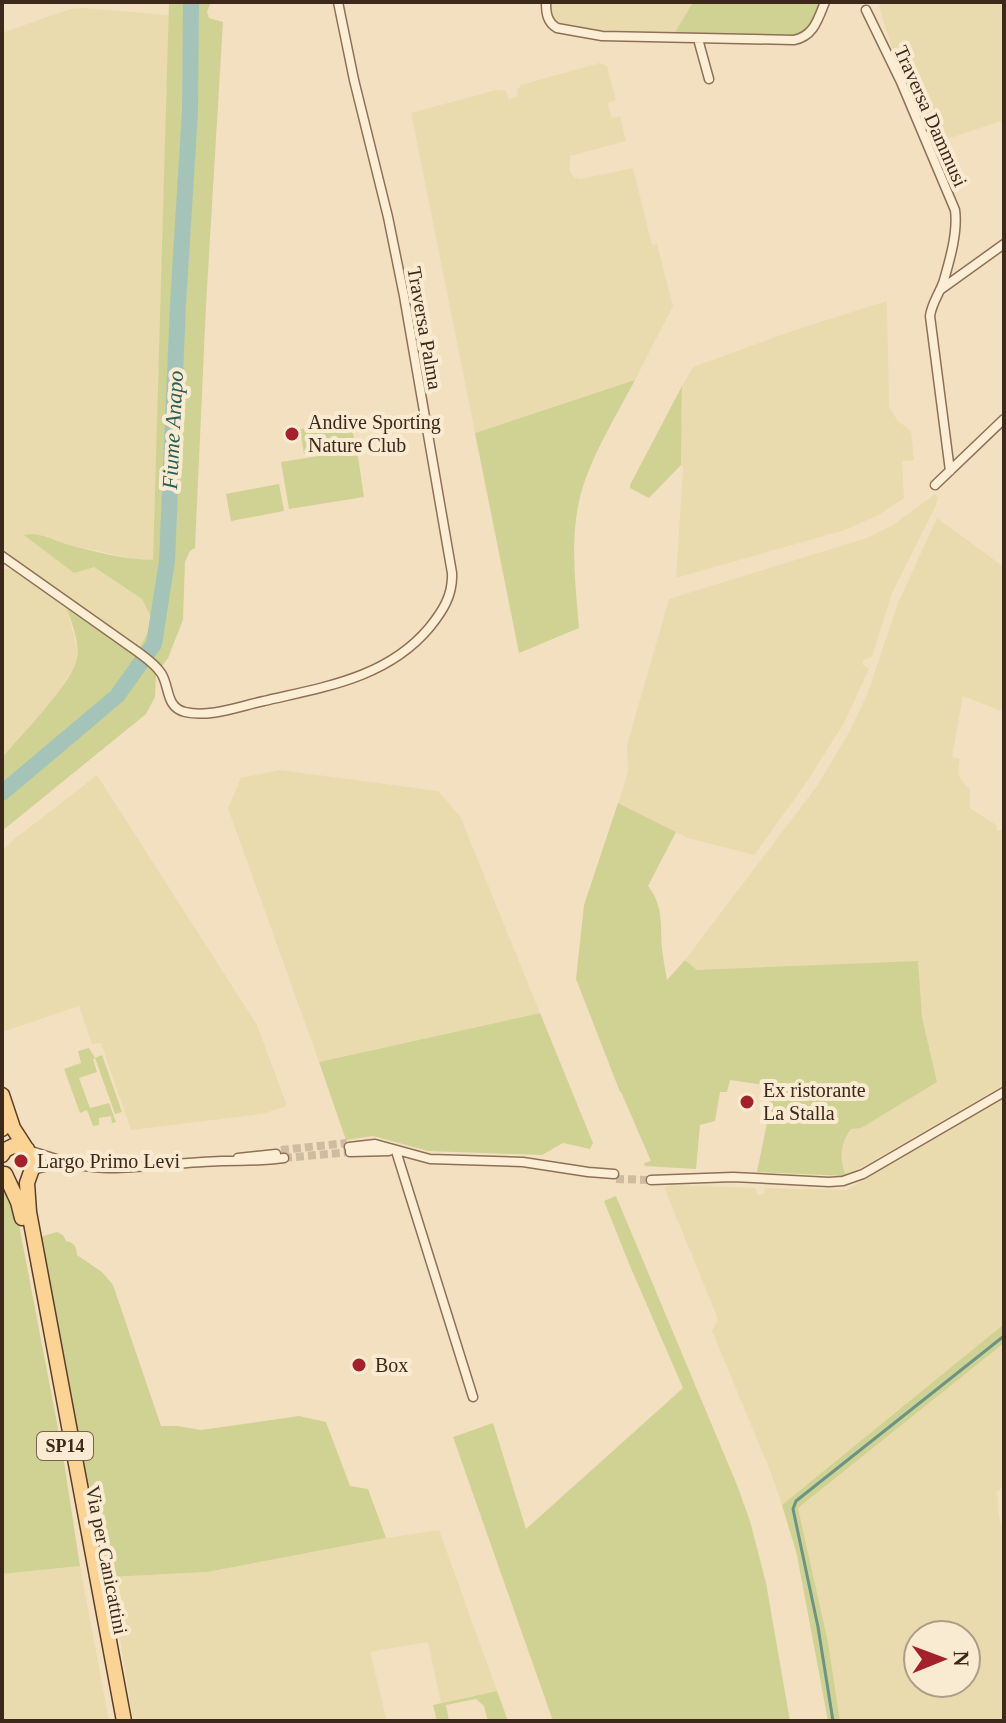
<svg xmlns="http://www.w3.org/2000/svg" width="1006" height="1723" font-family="Georgia,serif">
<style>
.farmland{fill:#e9dbad;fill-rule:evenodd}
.green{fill:#cfd293}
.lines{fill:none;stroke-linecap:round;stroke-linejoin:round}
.stream{stroke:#6a9486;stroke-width:3}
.river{stroke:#a4c4b9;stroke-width:16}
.minor-tunnel{stroke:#cebba0;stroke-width:8;stroke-dasharray:8 4;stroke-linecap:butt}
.minor-casing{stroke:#8e7056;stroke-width:11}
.primary-casing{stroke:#5b3e2b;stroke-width:17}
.minor{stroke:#fceed5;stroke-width:8}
.primary{stroke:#fad395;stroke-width:14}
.poi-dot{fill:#a4202a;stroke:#f9ebd1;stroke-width:3}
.labels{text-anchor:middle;stroke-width:8;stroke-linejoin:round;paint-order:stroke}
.shield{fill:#f9ebd1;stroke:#756352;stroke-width:2}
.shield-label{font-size:18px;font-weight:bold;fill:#3c291c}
.street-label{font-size:20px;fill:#3c291c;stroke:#f9ebd1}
.poi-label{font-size:20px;fill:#3c291c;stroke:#f9ebd1;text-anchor:start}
.water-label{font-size:22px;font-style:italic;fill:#2a5e57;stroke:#f9ebd1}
</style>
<rect width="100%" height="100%" fill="#f3e0c1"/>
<path class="farmland" d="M549,2H693L674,34L601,32L560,25L551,19Z
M882,2H1004V120L932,144L903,77L910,70L907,66L902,69L896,57L897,54L892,48L879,7Z
M82,8L169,15L153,561L134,559L66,544L36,533L94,567L142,599L150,615V629L141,647L2,551V33L70,9Z
M600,63L607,66L616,100L607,103L612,118L620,116L626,141L570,156V171L574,177L581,179L633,168L652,245L657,244L673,306L635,380L475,433L411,113L496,90L506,91L509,99L518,96L517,90L521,85Z
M887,301L889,406L897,420L911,431L914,460L902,461L904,498L879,515L845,530L676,578L683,467L681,465L682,386L693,367L795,330Z
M935,494L938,498L936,505L892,593L872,657L863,660V665L869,669L844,723L806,783L754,855L688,838L618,803L628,772L627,745L669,599L867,538L893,525Z
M937,518L1004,567V712L963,696L952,757L960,759L958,775L970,790V808L996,825L997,831L1004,830V1085L846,1176L841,1164V1150L846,1137L851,1129L937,1082L922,1017L919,993L697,970L685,960L817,786L850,731L868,692L898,603Z
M2,569H8L14,571L67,609L77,647V658L75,666L54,699L2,758Z
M280,770L438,791L460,816L540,1013L319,1062L228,808L241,778Z
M97,775L257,1025L287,1106L262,1114L131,1130L101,1043L92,1044L79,1006L2,1032V851L12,841Z
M1004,1099V1324L782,1505L769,1468L712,1331L718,1319L664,1187L672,1185L755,1188L758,1195L764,1193L765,1188L846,1190Z
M1004,1343V1485L997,1492L999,1517L1004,1532V1721H840L828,1642L798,1508ZM918,1635H966V1683H918Z
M439,1530L497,1691L441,1703L428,1642L370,1652L387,1721H133L110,1577L207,1572L386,1538Z
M80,1566L109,1721H2V1574Z"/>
<path class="green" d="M169,2H211L207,12L209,18L223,22L206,305L195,548L190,551L185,562L183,620L168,658L156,674L155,697L146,714L2,831V758C19,737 74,682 77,658C80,643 72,624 67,609L135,656L150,629V615L142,599L94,567L74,573L24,535C42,532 49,539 66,544C93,551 125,560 153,560Z
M693,2H820C814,16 811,27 798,35L674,34Z
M635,380C618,412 598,445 585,480C568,528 575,579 579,628L519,653L475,433Z
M682,386L681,465L649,498L630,488V485Z
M351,421L355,445L304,454L300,429Z
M357,450L364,497L289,509L281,462Z
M279,484L284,511L231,521L226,494Z
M618,803L676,832L648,886C664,906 660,925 662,948C663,958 665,969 667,980L685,960L697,970L918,961L922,1017L937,1082L861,1128L851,1129C840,1144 839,1159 846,1176L757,1172L769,1113L770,1086L730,1080L727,1092H720L715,1121L700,1125L696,1169L645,1166L644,1163L651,1161L621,1092H620L576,979L584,905Z
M540,1013L593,1143L590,1149L563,1143L542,1155L428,1151L373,1136L346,1140L319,1062Z
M89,1048L95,1058L102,1055L122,1112L115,1114L95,1058L93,1059L97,1072L79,1078L90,1108L109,1103L116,1122L112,1123L111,1116L99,1118V1125L93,1126L87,1110L80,1113L64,1069L81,1063L78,1051Z
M2,1193L9,1194L15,1204L62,1449L80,1566L2,1574Z
M616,1196L737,1485L750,1521L766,1583L790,1721H553L453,1437L493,1423L526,1529L683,1388L630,1266L604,1201Z
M57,1232L63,1235L66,1241C75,1243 76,1246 77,1255L102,1272L113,1285L161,1426H178L201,1430L299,1416L326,1422L350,1486L368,1489L386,1538L207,1572L110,1577L105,1573L40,1237Z
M1004,1324V1343L798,1508L828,1642L840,1721H828L797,1555L782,1505Z
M497,1691L508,1721H488L484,1706L476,1699L446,1705L449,1721H437L433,1705Z"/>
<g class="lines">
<path class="stream" d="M833,1721L818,1627L793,1509L796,1501L1004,1336"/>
<path class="river" d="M2,793L117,696L154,644L167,561L178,304L190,112L191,2"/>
<path class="minor-tunnel" d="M281,1150L347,1143
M284,1158L350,1152
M616,1179L651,1180"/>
<defs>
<path id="minor" d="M546,2C546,13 547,22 557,28L602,36L794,40C814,36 818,19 825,2
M866,10L901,82L955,210C958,232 950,259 944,280C940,293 932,302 930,316L950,471
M698,39L709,79
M940,290L1004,244
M935,485L1004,419
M2,556L138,652C146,658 155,664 161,673C170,686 165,707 185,712C210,718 240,706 264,701C324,687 387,678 429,628C443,611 453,595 452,573L404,296L388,217L354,80L338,2
M349,1147L375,1144L430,1159L523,1162L588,1172L614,1174
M28,1150L69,1163
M396,1151L473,1397
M350,1152L389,1151
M238,1158L276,1154
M30,1172C56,1158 89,1169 116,1168C151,1167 186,1162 222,1161C243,1161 263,1161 284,1158
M651,1180L733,1177L829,1182L843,1181L863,1174L1004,1092"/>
<path id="primary" d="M2,1095L13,1128L33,1159L32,1169L27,1183L29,1212L124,1721
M2,1126V1129
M2,1155L5,1150L13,1146L27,1149
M5,1174L18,1202L22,1218"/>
</defs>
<use href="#minor" class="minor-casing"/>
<use href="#primary" class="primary-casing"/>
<use href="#minor" class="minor"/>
<use href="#primary" class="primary"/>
</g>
<g class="poi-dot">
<circle cx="292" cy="434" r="8"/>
<circle cx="747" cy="1102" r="8"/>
<circle cx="21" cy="1161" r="8"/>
<circle cx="359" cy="1365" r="8"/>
</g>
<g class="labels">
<rect class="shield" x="37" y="1432" width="56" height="28" rx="6"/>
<g class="shield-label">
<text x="65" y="1452">SP14</text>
</g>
<g class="street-label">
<text transform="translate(931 116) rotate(66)" y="7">Traversa Dammusi</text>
<text transform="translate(425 328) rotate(80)" y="7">Traversa Palma</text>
<text transform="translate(107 1560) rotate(79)" y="7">Via per Canicattini</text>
</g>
<g class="poi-label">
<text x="308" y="429">Andive Sporting<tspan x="308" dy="23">Nature Club</tspan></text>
<text x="763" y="1097">Ex ristorante<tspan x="763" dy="23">La Stalla</tspan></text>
<text x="37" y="1168">Largo Primo Levi</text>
<text x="375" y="1372">Box</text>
</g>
<g class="water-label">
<text transform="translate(172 430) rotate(-87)" y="8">Fiume Anapo</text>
</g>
</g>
<rect width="1006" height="1723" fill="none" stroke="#3c291c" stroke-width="8"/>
<g transform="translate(942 1659) rotate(89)"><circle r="38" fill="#f9ebd1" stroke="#ad9d89" stroke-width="2"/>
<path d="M0-6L14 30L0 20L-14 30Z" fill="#a4202a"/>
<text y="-12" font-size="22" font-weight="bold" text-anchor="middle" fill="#3c291c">N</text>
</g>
</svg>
